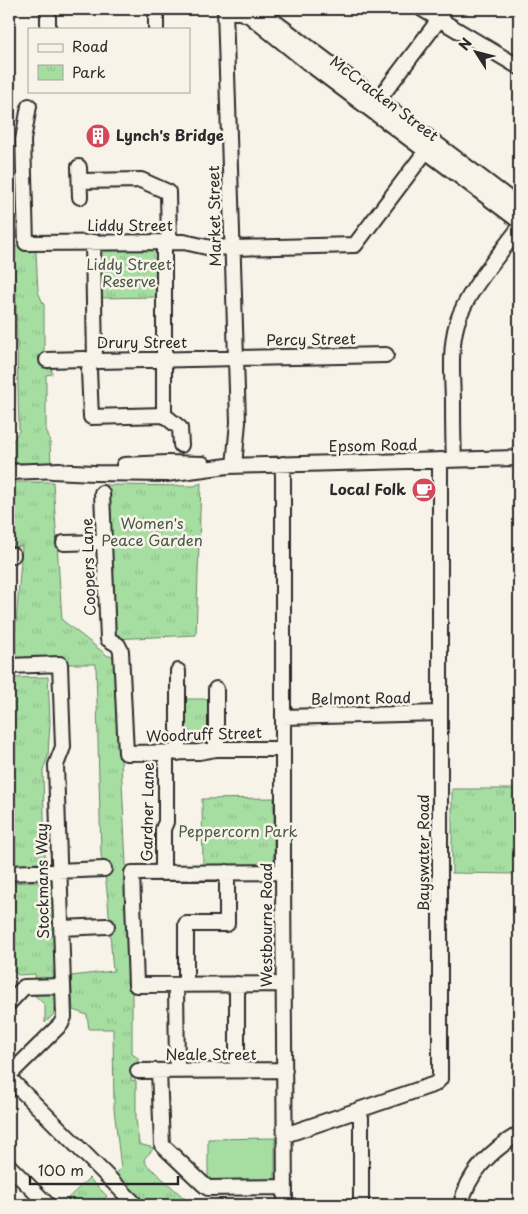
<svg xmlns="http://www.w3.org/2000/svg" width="528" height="1214" font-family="'Playpen Sans',sans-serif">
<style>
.green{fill:#a6dea2;stroke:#688466}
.park{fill:url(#park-tufts);stroke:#688466}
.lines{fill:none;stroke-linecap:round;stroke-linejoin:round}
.minor-casing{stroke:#2b2b2b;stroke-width:18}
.minor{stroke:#f7f3e8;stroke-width:14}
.labels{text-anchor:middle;stroke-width:5;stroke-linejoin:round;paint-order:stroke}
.street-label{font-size:15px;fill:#2b2b2b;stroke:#f7f3e8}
.poi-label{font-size:15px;font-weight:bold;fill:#2b2b2b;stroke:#f7f3e8;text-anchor:start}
.park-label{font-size:15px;fill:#4a5849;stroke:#f7f3e8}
</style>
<defs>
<pattern id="park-tufts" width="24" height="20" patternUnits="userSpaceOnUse" patternTransform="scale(1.25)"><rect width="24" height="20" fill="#a6dea2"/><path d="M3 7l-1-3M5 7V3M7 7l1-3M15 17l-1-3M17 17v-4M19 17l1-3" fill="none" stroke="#8fbf8c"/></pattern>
</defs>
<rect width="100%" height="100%" fill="#f7f3e8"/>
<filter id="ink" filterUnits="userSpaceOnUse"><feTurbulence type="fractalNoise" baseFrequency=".02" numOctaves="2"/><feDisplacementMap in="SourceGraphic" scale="10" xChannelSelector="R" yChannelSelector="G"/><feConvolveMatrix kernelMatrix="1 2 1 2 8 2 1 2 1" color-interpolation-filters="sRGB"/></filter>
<g filter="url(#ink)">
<path class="green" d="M275,1138V1185L208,1182V1139Z"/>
<path class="park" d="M22,246L36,252L38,292L44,305V352L51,354L52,374L46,375V429L50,441L51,465L9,462V447L19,431L15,266L9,267V247Z
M98,250H159V297L98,298Z
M10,482H53L62,620L108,656H116L132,990V1054L138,1058V1066L132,1068L131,1080L136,1081V1119L139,1144L154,1148L144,1159L146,1164L192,1205H140L112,1178L121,1168L114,1109L113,1029H89L87,1015L73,1010L71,976L113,971C109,932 110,892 101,855L96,664H65L64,658L16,660L15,636L22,546L13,547Z
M201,483L196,635L113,639L105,485L194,486Z
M48,677L50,722L48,756L43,771L45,858L41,866L10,868L9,678Z
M182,699H211L212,745H183Z
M452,789H519V874L452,873Z
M274,798V865L203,866L202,799Z
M52,881L55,971H53L54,982H36L35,974L18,975L9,966V883Z
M53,990L54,1014L45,1023V1005L30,991Z
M89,1178L107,1196L98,1205H67L64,1202Z"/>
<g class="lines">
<defs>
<path id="minor" d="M48,9V29
M156,9V29
M225,9L238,422L234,466
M258,9L519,206
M422,9L519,67
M225,12H240L250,16L307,62L519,221
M29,106L23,140L26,243L184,242L211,248L233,247
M373,107L435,25L445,9
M79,167L80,197
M80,181L141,180L168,192L169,242
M93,242L95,361
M164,242V415
M233,248L355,245L432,143
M47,360L84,359L98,361L386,355
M91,360L89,370L91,417L164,415
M164,415L180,428L181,445
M454,460C453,440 453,419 453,399C452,374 450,347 457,323C466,292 500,254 519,228
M283,464V872L285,1205
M124,465L167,463L203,464
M52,471L94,473L166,474L228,466L519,458
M9,472L60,470
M102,493L108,639L118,645L121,651L126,753L199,752L216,749H283
M64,543L104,542
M9,555H13
M9,666L60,664L63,747L56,765L64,1017L61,1024L9,1075
M178,671V753
M216,689V749
M283,717L440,713
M163,872V829L166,822V753
M283,872L132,873L136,985L284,984
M9,873L104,869
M61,928L107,926
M176,985L177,1071
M186,985V924H227V872
M9,1003L24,987L63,986
M237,1070V984
M138,1071L285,1070
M159,1071L162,1145L203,1184L208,1188L285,1187
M9,1078L136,1205
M358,1110L361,1118V1205
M285,1135L435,1084L440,1079V460
M9,1166L48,1205
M461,1205C467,1173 493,1149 519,1134"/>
</defs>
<use href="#minor" class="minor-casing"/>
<use href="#minor" class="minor"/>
</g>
</g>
<defs>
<symbol id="building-disc" viewBox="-11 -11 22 22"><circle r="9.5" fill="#d1495b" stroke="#f7f3e8"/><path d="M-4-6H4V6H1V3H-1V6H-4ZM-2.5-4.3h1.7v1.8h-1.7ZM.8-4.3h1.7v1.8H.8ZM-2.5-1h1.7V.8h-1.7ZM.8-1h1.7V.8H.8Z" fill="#fff"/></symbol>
<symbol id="cafe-disc" viewBox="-11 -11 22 22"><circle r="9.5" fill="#d1495b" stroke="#f7f3e8"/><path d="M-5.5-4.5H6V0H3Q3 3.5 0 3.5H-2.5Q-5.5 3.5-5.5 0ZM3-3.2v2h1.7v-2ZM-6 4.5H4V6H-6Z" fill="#fff"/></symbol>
</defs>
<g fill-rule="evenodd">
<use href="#building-disc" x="84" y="122" width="28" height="28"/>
<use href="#cafe-disc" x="410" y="476" width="28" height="28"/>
</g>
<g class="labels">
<g class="street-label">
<text transform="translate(384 99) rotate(37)" y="5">McCracken Street</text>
<text transform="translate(215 216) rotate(-91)" y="5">Market Street</text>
<text x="130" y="231">Liddy Street</text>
<text transform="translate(311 340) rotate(-1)" y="5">Percy Street</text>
<text x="142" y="348">Drury Street</text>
<text transform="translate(373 446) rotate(-1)" y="5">Epsom Road</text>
<text transform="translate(89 567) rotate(-92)" y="5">Coopers Lane</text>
<text transform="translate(361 699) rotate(-1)" y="5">Belmont Road</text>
<text transform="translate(204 735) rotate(-2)" y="5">Woodruff Street</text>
<text transform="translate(148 812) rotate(-89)" y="5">Gardner Lane</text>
<text transform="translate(424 853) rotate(-90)" y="5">Bayswater Road</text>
<text transform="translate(43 881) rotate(-91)" y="5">Stockmans Way</text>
<text transform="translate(267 925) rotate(-90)" y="5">Westbourne Road</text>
<text x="211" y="1060">Neale Street</text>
</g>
<g class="poi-label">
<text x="116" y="141">Lynch's Bridge</text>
<text x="406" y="495" text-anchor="end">Local Folk</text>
</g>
<g class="park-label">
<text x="129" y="270">Liddy Street<tspan x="129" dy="17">Reserve</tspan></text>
<text x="152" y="529">Women's<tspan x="152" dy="17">Peace Garden</tspan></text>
<text x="238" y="837">Peppercorn Park</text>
</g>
</g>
<rect width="528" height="1214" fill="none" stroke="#f7f3e8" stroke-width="30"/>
<rect x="15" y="15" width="498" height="1184" fill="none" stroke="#2b2b2b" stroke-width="2" filter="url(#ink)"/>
<rect x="28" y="28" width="162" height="65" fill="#f7f3e8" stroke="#a5a39c"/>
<rect x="38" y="44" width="25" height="8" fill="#f7f3e8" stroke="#a5a39c"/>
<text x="72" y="52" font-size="15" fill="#2b2b2b">Road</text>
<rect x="38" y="65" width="25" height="15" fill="url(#park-tufts)" stroke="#a5a39c"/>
<text x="72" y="78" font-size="15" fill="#2b2b2b">Park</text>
<g transform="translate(476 52) rotate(306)" stroke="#f7f3e8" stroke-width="4" paint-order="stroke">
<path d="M0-4L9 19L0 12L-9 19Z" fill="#2b2b2b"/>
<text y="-8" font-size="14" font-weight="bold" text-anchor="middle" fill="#2b2b2b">N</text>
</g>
<path d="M30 1176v8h148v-8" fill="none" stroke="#2b2b2b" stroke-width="2.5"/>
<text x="38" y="1176" font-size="15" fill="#2b2b2b" stroke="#f7f3e8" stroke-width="4" paint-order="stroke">100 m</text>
</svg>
